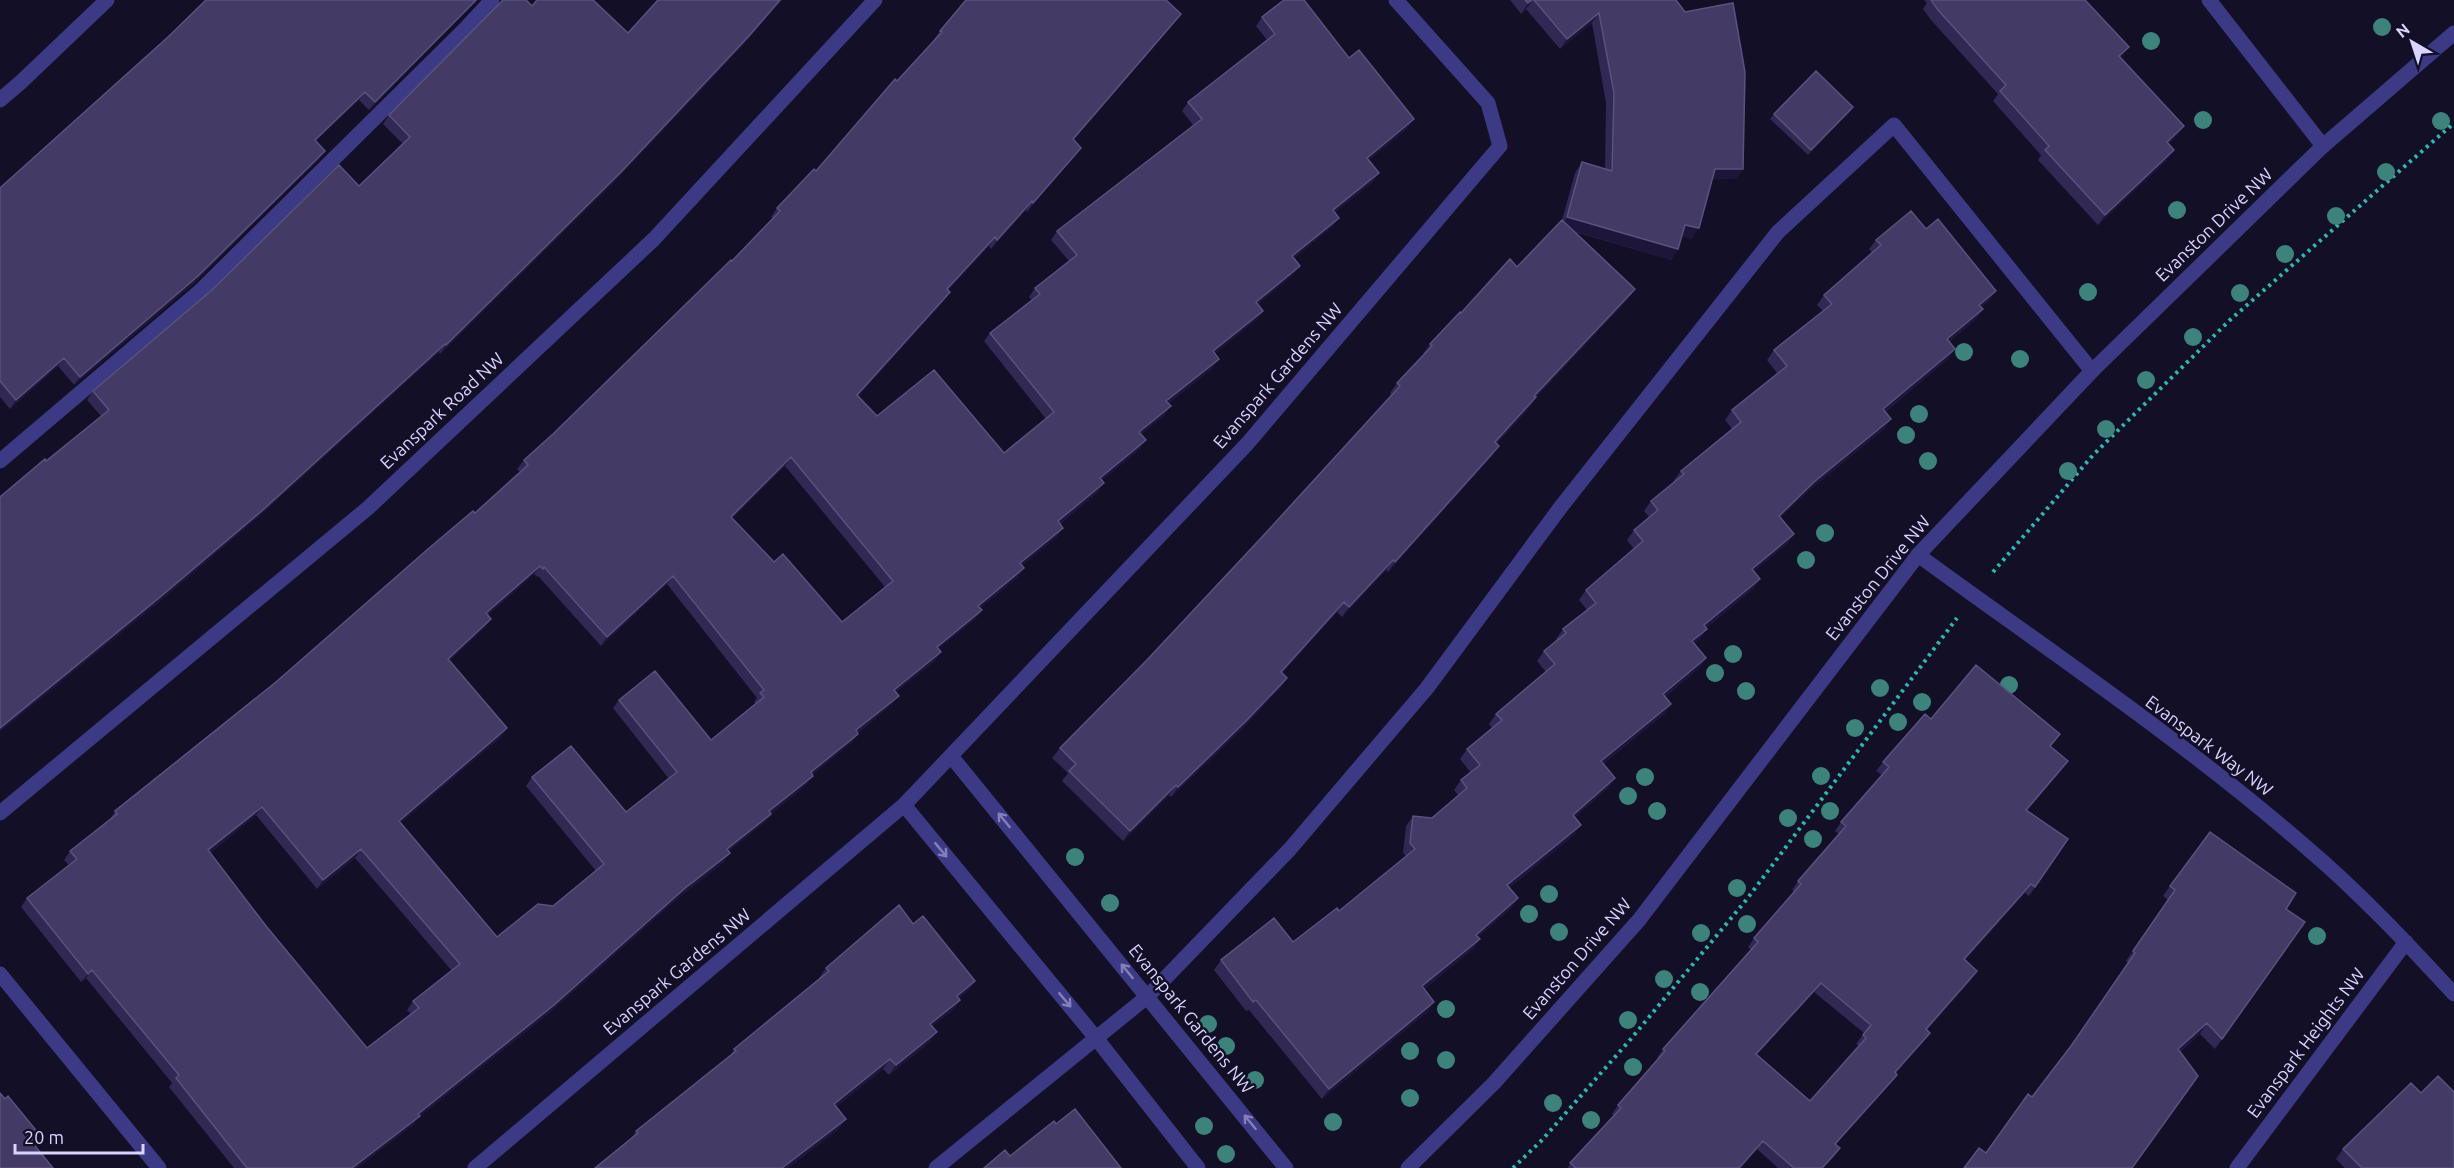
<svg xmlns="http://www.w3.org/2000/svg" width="2454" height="1168" font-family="Ubuntu,sans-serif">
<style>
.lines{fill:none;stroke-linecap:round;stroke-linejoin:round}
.path{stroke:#2fb8b0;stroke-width:4;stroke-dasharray:3 4.5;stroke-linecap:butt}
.service{stroke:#3d3a85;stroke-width:15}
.minor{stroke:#3d3a85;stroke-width:15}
.tertiary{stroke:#3d3a85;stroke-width:15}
.tree{fill:#3d827b}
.wall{fill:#312854;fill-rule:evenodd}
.shaded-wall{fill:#1d163a}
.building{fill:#433a66;stroke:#5a527e;stroke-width:1.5;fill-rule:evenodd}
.oneway{stroke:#837fbc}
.labels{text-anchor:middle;stroke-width:5;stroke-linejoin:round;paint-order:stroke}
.street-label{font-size:18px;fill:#d9d4ff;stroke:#130f26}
</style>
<rect width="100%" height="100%" fill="#130f26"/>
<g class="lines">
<path class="path" d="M1993,572L2093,455L2230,320L2454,123
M1513,1168L1542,1140L1630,1040L1747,899L1957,618"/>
<path class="service" d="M0,461L199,292L464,30L492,0
M936,1168L1148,996L1290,849L1427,688L1560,508L1778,232L1894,125L2092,371"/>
<path class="minor" d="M2209,0L2323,146
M0,100L21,82L107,0
M1918,555C2048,650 2184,741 2306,847C2359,892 2407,943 2454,994
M951,756L1286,1168
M904,805L1096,1038L1198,1168
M0,813L368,508L654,239L875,0
M0,974L159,1168
M475,1168L904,805L1247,444L1500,146L1488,103L1396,0
M2237,1168L2406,942"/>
<path class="tertiary" d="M1408,1168L1494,1083L1639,920L1918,555L2092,371L2323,146L2454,33"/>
</g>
<g class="tree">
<circle cx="2382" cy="27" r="9"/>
<circle cx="2151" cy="41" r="9"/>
<circle cx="2203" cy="120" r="9"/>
<circle cx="2441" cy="121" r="9"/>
<circle cx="2386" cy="172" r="9"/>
<circle cx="2177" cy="210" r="9"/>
<circle cx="2336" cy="216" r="9"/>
<circle cx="2285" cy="254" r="9"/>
<circle cx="2088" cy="292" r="9"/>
<circle cx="2240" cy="293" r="9"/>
<circle cx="2193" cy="337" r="9"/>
<circle cx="1964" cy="352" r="9"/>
<circle cx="2020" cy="359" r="9"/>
<circle cx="2146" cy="380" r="9"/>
<circle cx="1919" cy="414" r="9"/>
<circle cx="2106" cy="429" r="9"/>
<circle cx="1906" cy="435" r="9"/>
<circle cx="1928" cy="461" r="9"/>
<circle cx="2068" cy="471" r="9"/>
<circle cx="1825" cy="533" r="9"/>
<circle cx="1806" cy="560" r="9"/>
<circle cx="1733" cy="654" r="9"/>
<circle cx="1715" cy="673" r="9"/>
<circle cx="2009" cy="685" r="9"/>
<circle cx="1880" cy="688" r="9"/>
<circle cx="1746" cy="691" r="9"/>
<circle cx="1922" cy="702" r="9"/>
<circle cx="1898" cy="722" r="9"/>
<circle cx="1855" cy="728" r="9"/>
<circle cx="1821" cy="776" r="9"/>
<circle cx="1645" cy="777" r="9"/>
<circle cx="1628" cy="796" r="9"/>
<circle cx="1657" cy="811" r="9"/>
<circle cx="1830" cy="811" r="9"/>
<circle cx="1788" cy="818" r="9"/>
<circle cx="1813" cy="839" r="9"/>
<circle cx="1075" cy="857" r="9"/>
<circle cx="1737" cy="888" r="9"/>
<circle cx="1549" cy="894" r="9"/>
<circle cx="1110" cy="903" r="9"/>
<circle cx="1529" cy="914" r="9"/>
<circle cx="1747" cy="924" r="9"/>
<circle cx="1559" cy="932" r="9"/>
<circle cx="1701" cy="933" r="9"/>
<circle cx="2317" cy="936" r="9"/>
<circle cx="1664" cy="979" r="9"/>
<circle cx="1700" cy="992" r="9"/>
<circle cx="1446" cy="1009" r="9"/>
<circle cx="1628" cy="1020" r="9"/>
<circle cx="1208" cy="1024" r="9"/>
<circle cx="1226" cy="1046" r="9"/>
<circle cx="1410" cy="1051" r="9"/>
<circle cx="1446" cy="1060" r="9"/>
<circle cx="1633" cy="1067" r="9"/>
<circle cx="1255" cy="1080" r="9"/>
<circle cx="1410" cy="1098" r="9"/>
<circle cx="1553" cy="1103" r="9"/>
<circle cx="1591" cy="1120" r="9"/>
<circle cx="1333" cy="1122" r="9"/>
<circle cx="1204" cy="1126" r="9"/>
<circle cx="1226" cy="1154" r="9"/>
</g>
<path class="wall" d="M206,0H478L369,110L359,100L316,141L319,159L192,285L74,385L58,366L10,409L0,397V188L168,37Z
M501,0H526L532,6L628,33L658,0H782L742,46L615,181L440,354L439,352L258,517L153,607L46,461L101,416L87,400L93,391L359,186L403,144L383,124L389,115L502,2Z
M1510,0H1676L1743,169L1736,179H1712L1692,239L1682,236L1678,249L1671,260L1575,232L1635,289L1628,299L1536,397L1529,408L1497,443L1492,456L1388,572L1386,570L1342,617L1337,612L1282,673L1287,678L1280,688L1240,731L1171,797L1169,795L1123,841L1062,781L1068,773L1052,758L1060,748L1146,661L1262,537L1392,395L1390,393L1397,383L1424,355L1423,354L1430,344L1461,313L1517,267L1562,220L1575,173L1582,162L1605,169L1606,103L1592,23L1560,49L1526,9L1521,14Z
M1924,0H2085L2121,58L2177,136L2168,144L2167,160L2098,225L2038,160L2041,155L1993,101L1998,94L1931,20L1923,9L1927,3Z
M1181,14L1175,22L1074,140V156L1027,212L1026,210L991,249L989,246L948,290L950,292L944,301L858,396L877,416L1004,453L1046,419L984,341L990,333L1032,300L1029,297L1035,288L1069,261L1051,240L1057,231L1193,125L1182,111L1188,102L1267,40L1256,26L1262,17L1349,58L1408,128L1368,160L1373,182L1335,212L1333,226L1294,258V274L1257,304L1263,311L1257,319L1214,354L1213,368L1169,403L1165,415L1141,434L1140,449L1102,480L1098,492L1060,524L1057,537L1022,565L1024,568L1018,577L980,608L982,610L975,619L938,649L935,661L896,692L899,696L892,704L858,733L852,742L812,775L807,784L771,814L765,822L729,851L724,862L678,898L548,1014L419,1117L413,1125L357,1168H234L169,1087L172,1083L86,978L81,982L21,907L27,898L69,865L64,860L70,851L109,821L115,811L276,682L475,513L520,472L517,469L524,460L553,434L732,261L773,218L771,217L777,208L816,171L935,40L934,39L940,31ZM785,466L885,587L842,622L774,562L732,518ZM534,574L537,577L538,576L601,646L667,584L757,698L754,702L756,704L711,740L619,700L613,708L669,779L626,812L532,777L526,786L596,871L553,906L497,937L400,823L501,737L507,728L449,661L485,627L491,619L488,615ZM256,815L317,889L355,858L452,971L413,1001L407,1010L411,1014L367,1048L266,926L210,853Z
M1853,107L1849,113L1808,155L1770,119L1774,114Z
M1926,229L1989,301L1981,307L1983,309L1976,319L1949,342L1955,349L1948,359L1885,412L1891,419L1884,429L1807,492L1781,517L1794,534L1787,544L1754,571L1760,579L1753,589L1706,628L1700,639L1694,644L1706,658L1699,668L1665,697L1671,704L1664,714L1603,764L1615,778L1608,788L1575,817L1574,835L1509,888L1518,898L1511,908L1478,937L1480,939L1473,949L1424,989L1434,1002L1427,1012L1322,1099L1249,1010L1246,1011L1214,970L1221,960L1293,942L1339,911L1406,856L1403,853L1406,826L1413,816L1432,818L1458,795L1454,790L1461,780L1471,773L1460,759L1467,749L1492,728L1489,724L1496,714L1546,672L1537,661L1544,651L1557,640L1556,639L1563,629L1587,610L1579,600L1586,590L1634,549L1627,540L1634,530L1649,517L1644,511L1651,501L1675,482L1674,480L1681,471L1732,429L1725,420L1732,410L1777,373L1767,360L1774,350L1823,311L1817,305L1824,295L1872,253L1869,249L1876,240Z
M1931,719L2050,747L2061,770L2027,811L2068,839L2029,896L2025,893L1965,960L1977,971L1971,980L1927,1030L1930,1033L1923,1042L1896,1073L1897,1075L1891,1083L1836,1144L1834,1157L1824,1168H1778L1757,1149L1741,1168H1567L1614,1116L1612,1114L1618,1105L1658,1059L1657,1058L1663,1049L1751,950L1748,947L1754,938L1794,892L1792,890L1798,881L1839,834L1835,831L1841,822L1882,775L1876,771L1883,762ZM1814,992L1864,1033L1856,1044L1859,1046L1810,1101L1757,1055Z
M2170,886L2286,909L2305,922L2215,1049L2200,1034L2180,1052L1986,1153L2032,1097L2070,1047L2128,963L2126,961L2168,900L2163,896Z
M913,924L975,981L968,991L959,998L960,1000L953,1010L932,1026L930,1042L889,1075L883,1069L836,1107L839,1129L788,1168H595L631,1139L636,1131L730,1056L734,1049L820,979L819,978L826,968Z
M2343,1149L2454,1168H2345L2336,1159Z"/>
<path class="shaded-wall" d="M476,0H478L369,110L375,102Z
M780,0H782L742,46L615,181L440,354L446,345Z
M1533,0L1526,9L1521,14L1528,3Z
M1599,13L1592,23L1560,49L1567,39Z
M1181,14L1175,22L1067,148L1073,139Z
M2129,47L2122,57L2112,66L2119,56Z
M365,92L359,100L309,148L315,140Z
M1853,107L1849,113L1808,155L1811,150Z
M1414,119L1408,128L1361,167L1367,158Z
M2184,126L2177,136L2159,152L2167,142Z
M1081,148L1074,156L1027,212L1033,203Z
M2174,150L2167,160L2098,225L2105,215Z
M325,151L319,159L192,285L74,385L80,377Z
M1715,169H1743L1736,179L1708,180Z
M1379,173L1373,182L1327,219L1333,210Z
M1032,201L1026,210L991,249L997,240Z
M1567,217L1678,249L1671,260L1560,227Z
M1339,218L1333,226L1286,265L1292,256Z
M1685,225L1699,228L1692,239L1678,235Z
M995,237L989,246L941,298L947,289Z
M1300,266L1294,274L1250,311L1256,302Z
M1635,289L1628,299L1527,406L1534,396Z
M1996,291L1989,301L1972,314L1979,305Z
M950,292L944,301L851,404L857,395Z
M1983,309L1976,319L1940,349L1947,339Z
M1263,311L1257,319L1207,360L1213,351Z
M445,344L439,352L258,517L153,607L0,732V728Z
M1955,349L1948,359L1876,419L1883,409Z
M64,358L58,366L10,409L16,400Z
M1219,359L1213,368L1160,410L1166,401Z
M1536,397L1529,408L1488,452L1495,442Z
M1171,406L1165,415L1133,440L1139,432Z
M1891,419L1884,429L1807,492L1772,526L1779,516L1814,482Z
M1146,440L1140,449L1094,487L1100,478Z
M1499,446L1492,456L1388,572L1395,562Z
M791,457L785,466L725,526L731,517Z
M1104,483L1098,492L1052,530L1058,521Z
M1063,528L1057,537L1014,572L1020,563Z
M1794,534L1787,544L1745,579L1752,569Z
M1393,560L1386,570L1342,617L1349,607Z
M540,566L534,574L480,622L486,613Z
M1024,568L1018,577L972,615L978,606Z
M673,576L667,584L601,646L607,637Z
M1760,579L1753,589L1697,635L1704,625Z
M1344,602L1337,612L1274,683L1281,672Z
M982,610L975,619L931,655L937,647Z
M491,619L485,627L441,668L448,659Z
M1707,629L1700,639L1685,651L1692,641Z
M941,652L935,661L888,699L894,690Z
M1706,658L1699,668L1656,704L1663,694Z
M1287,678L1280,688L1240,731L1171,797L1178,787Z
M899,696L892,704L850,739L856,730Z
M1671,704L1664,714L1594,771L1601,761Z
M507,728L501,737L393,830L399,821Z
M858,734L852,742L805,781L811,772Z
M2068,761L2061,770L2020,819L2026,810Z
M813,776L807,784L771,814L765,822L721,858L727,849L769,811Z
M1615,778L1608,788L1566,825L1573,815Z
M1176,785L1169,795L1123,841L1130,831Z
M262,807L256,815L202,859L208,850Z
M1581,825L1574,835L1500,895L1507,885Z
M361,849L355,858L317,889L323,880Z
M730,853L724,862L678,898L548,1014L419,1117L413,1125L357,1168H352L418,1114L684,889Z
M2031,884L2025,893L1957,968L1964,959Z
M1518,898L1511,908L1469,945L1476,935Z
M1480,939L1473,949L1415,996L1422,986Z
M92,970L86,978L81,982L88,974Z
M1977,971L1971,980L1919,1038L1926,1029Z
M975,981L968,991L950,1006L957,996Z
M1821,983L1814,992L1750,1063L1756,1054Z
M960,1000L953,1010L923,1034L930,1024Z
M1434,1002L1427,1012L1322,1099L1329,1089Z
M2207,1023L2200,1034L2171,1059L2178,1049Z
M937,1032L930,1042L889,1075L896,1065Z
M1930,1033L1923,1042L1888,1081L1895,1072Z
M890,1059L883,1069L827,1114L834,1104Z
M1897,1075L1891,1083L1829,1152L1835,1144Z
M846,1119L839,1129L788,1168H782Z
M1763,1141L1757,1149L1741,1168H1739Z
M1840,1148L1834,1157L1824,1168H1822Z"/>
<path class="building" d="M206,0H476L375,102L365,92L315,140L325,151L198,276L80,377L64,358L16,400L0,381V188L168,37Z
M503,0H526L532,6L537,0H593L628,33L658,0H780L748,37L621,172L446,345L445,344L264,509L159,598L0,728V497L45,459L46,461L109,410L93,391L212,290L339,165L359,186L410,137L389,115Z
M966,0H1166L1181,14L1073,139L1081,148L1033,203L1032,201L997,240L995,237L947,289L950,292L857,395L877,416L934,370L1004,453L1054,412L990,333L1040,294L1035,288L1077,255L1057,231L1202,119L1188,102L1275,34L1262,17L1284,0H1304L1349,58L1359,50L1414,119L1367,158L1379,173L1333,210L1339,218L1292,256L1300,266L1256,302L1263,311L1213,351L1219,359L1166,401L1171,406L1139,432L1146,440L1100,478L1104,483L1058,521L1063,528L1020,563L1024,568L978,606L982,610L937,647L941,652L894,690L899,696L856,730L858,734L811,772L813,776L769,811L771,814L727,849L730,853L684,889L554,1005L418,1114L420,1116L352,1168H247L176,1078L179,1075L92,970L88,974L27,898L77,859L70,851L117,814L115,811L276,682L428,549L473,511L475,513L528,465L524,460L553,434L731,260L732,261L780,211L777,208L814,169L816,171L895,79L897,81L942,32L940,31ZM791,457L893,581L842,622L783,554L774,562L731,517ZM540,566L543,569L544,567L607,637L673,576L764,690L760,693L764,697L711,740L655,671L619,700L677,772L626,812L571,746L532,777L604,864L553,906L538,904L497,937L399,821L507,728L448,659L491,619L486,613ZM262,807L323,880L361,849L460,964L413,1001L419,1008L367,1048L266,926L208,850Z
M1525,0H1532L1528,3Z
M1534,0H1676L1685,12L1733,3L1745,72L1743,169H1715L1699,228L1685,225L1678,249L1567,217L1582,162L1612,171L1614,93L1599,13L1567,39Z
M1931,0H2085L2129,47L2119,56L2184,126L2167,142L2174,150L2105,215L2045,150L2049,146L2000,91L2006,85L1938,10Z
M1816,71L1853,107L1811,150L1774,114Z
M1911,211L1926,229L1938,219L1996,291L1979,305L1983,309L1947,339L1955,349L1883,409L1891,419L1814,482L1779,516L1794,534L1752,569L1760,579L1704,625L1707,629L1692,641L1706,658L1663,694L1671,704L1601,761L1615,778L1573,815L1581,825L1507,885L1518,898L1476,935L1480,939L1422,986L1434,1002L1329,1089L1256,1000L1253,1002L1221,960L1274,918L1293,942L1337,908L1339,911L1415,849L1410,843L1413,816L1432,818L1467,788L1461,780L1480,765L1467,749L1502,720L1496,714L1555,664L1544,651L1566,633L1563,629L1596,603L1586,590L1643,541L1634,530L1658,510L1651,501L1684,474L1681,471L1741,422L1732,410L1787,366L1774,350L1832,304L1824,295L1881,245L1876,240Z
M1562,220L1635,289L1534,396L1536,397L1495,442L1499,446L1395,562L1393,560L1349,607L1344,602L1281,672L1287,678L1247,720L1178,787L1176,785L1130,831L1069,771L1076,764L1060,748L1146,661L1262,537L1400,386L1397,383L1432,346L1430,344L1460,312L1461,313L1510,259L1517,267Z
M1976,665L2060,734L2050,746L2068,761L2026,810L2068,839L2035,887L2031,884L1964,959L1977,971L1926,1029L1930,1033L1895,1072L1897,1075L1835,1144L1840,1148L1822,1168H1794L1763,1141L1739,1168H1574L1575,1167L1570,1163L1621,1108L1618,1105L1665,1051L1663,1049L1758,942L1754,938L1801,884L1798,881L1846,826L1841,822L1889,767L1883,762L1925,714L1931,719ZM1821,983L1871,1025L1863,1035L1866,1038L1810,1101L1756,1054Z
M2210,832L2296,893L2286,909L2305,922L2222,1039L2207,1023L2178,1049L2198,1076L2132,1168H1964L1979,1148L1986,1153L2028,1094L2032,1097L2071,1046L2135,953L2133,951L2175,890L2170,886Z
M899,905L913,924L923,916L975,981L957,996L960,1000L930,1024L937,1032L896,1065L890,1059L834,1104L846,1119L782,1168H595L638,1133L636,1131L736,1051L734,1049L829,971L826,968Z
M2438,1076L2454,1092V1168H2362L2343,1149L2411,1083L2421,1093Z
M0,1093L5,1099L8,1096L39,1134L31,1141L53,1168H0Z
M1075,1109L1121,1168H984L1005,1150L1010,1156L1054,1121L1056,1124Z"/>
<defs><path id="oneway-shaft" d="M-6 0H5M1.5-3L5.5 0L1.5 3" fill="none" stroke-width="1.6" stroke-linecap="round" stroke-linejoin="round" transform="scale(1.5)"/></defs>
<g class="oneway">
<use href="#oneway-shaft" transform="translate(1004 820) rotate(-129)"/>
<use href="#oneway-shaft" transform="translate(941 850) rotate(50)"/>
<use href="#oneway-shaft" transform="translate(1127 971) rotate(-129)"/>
<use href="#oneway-shaft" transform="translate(1065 1000) rotate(50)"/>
<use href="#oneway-shaft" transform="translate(1250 1122) rotate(-129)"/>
</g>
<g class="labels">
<g class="street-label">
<text transform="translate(2214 225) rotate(-44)" y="6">Evanston Drive NW</text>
<text transform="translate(1278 376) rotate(-49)" y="6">Evanspark Gardens NW</text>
<text transform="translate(442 411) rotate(-43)" y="6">Evanspark Road NW</text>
<text transform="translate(1878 578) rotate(-51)" y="6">Evanston Drive NW</text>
<text transform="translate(2209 746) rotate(37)" y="6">Evanspark Way NW</text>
<text transform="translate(1577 959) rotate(-49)" y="6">Evanston Drive NW</text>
<text transform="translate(677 972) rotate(-40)" y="6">Evanspark Gardens NW</text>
<text transform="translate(1191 1019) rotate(51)" y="6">Evanspark Gardens NW</text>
<text transform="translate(2306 1043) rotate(-53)" y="6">Evanspark Heights NW</text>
</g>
</g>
<g transform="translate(2412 42) rotate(321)" stroke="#130f26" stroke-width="4.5" paint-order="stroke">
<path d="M0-4.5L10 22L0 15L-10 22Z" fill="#d9d4ff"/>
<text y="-9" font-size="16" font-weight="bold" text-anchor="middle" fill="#d9d4ff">N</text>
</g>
<path d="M15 1144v9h128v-9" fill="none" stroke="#d9d4ff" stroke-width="3"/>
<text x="24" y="1144" font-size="18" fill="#d9d4ff" stroke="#130f26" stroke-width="4.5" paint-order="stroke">20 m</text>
</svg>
